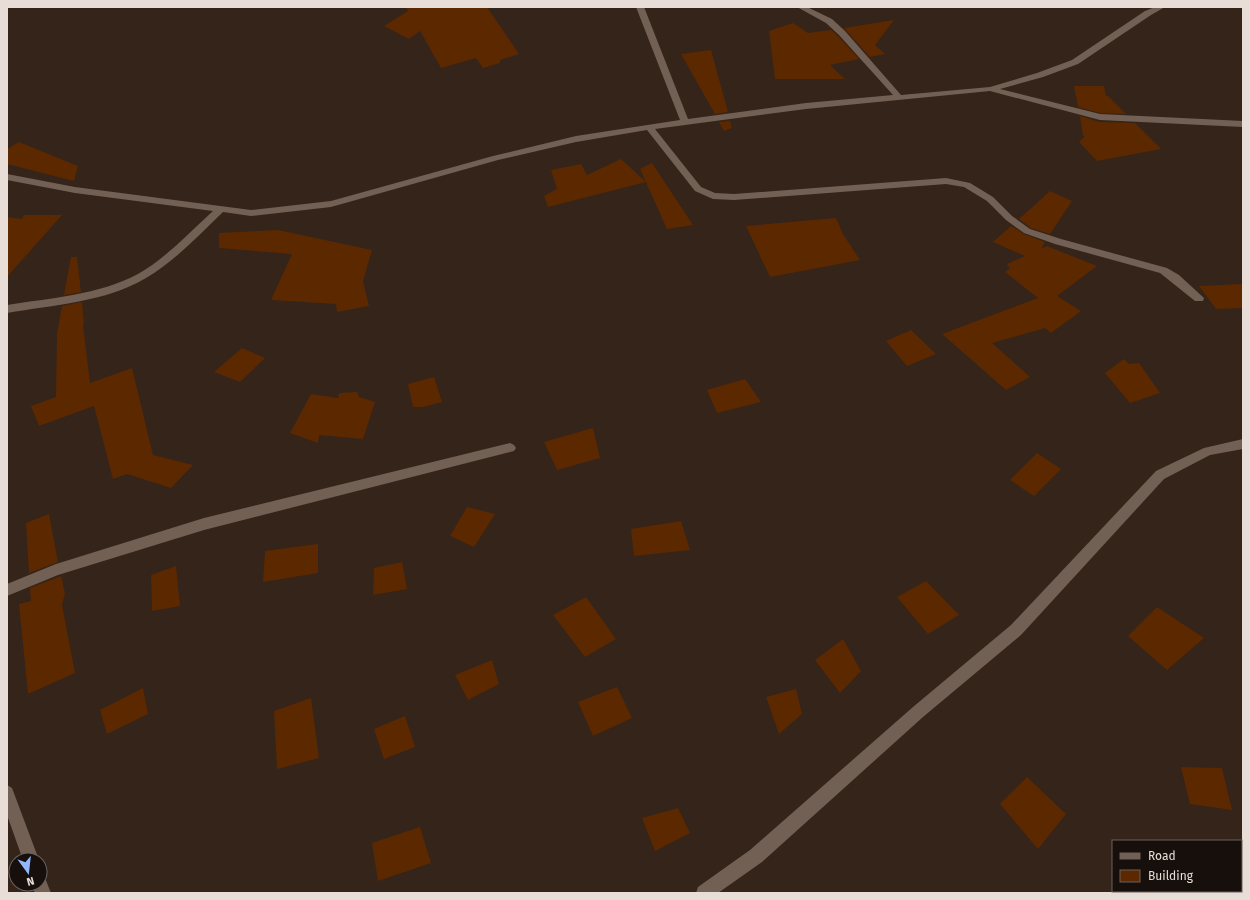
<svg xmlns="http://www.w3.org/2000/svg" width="1250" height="900" font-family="'Fira Sans',sans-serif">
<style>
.building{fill:#5c2800}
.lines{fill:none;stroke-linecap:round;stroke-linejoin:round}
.street{fill:#736055;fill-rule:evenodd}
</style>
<rect width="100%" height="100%" fill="#34241a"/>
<path class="building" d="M406,7H487L519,54L500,60V63L483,68L476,58L441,68L420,31L409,39L384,26L408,11Z
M894,20L875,45L885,54L870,57L844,28Z
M793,23L808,33L831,30L838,36L859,59L830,65L845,79H775L769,31Z
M711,50L728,112L715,114L681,54Z
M1074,86H1104L1106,96H1108L1126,114L1100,113L1078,107Z
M1080,116L1100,122L1135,123L1161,149L1097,161L1079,142L1085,136H1083Z
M730,121L732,128L724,131L719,122Z
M19,142L78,166L74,181L7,164V149Z
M621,159L646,182L548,207L544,196L557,189L551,170L581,164L587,175Z
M652,163L693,225L667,229L640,169Z
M1050,191L1072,201L1050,234L1031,228L1019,219Z
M24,215H62L7,277V217L22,219Z
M836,218L843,234L860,260L770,277L746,226Z
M1011,226L1024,234L1045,242L1041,249L1047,246L1097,266L1057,296L1081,311L1051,333L1045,328L992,343L1030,377L1006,390L942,334L1038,298L1005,272L1010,268L1007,264L1025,256L993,242Z
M278,230L372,250L363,281L369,306L337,312L336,304L271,300L292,254L219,248V233Z
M71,257H77L81,292L64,295Z
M1243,284V308L1216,309L1199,286Z
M82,302L84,325H83L90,383L132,368L153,455L193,465L171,488L127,474L113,479L94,406L39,426L31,406L56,397L57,334L62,306Z
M911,330L936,354L907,366L886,341Z
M242,348L265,358L240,382L214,372Z
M1124,359L1129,364L1139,363L1160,393L1130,403L1105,373Z
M434,377L442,402L423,407H413L408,384Z
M745,379L761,402L717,413L707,390Z
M357,392L359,397L375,402L363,439L319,435L318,443L290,433L311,394L338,398L339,393Z
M593,428L600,458L557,470L544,442Z
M1037,453L1061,469L1034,496L1010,480Z
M467,507L495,514L474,547L450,536Z
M49,514L58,562L29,573L26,523Z
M681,521L690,550L634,556L631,529Z
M318,544V573L263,582L265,551Z
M402,562L407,589L373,595L374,568Z
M176,566L180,606L152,611L151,575Z
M61,576L65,593L62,605L75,673L28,694L19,604L31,601L30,588Z
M926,581L959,615L928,634L897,597Z
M586,597L616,639L585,657L553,615Z
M1157,607L1204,638L1167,670L1128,636Z
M843,639L861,671L840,693L815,660Z
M492,660L499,684L468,700L455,675Z
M617,687L632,718L593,736L578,702Z
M143,688L148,714L107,734L100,710Z
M796,689L802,714L779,734L766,697Z
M311,698L319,758L277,769L274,711Z
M405,716L415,747L384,759L374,729Z
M1181,767L1222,768L1232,810L1190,804Z
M1027,777L1066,814L1038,849L1000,804Z
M678,808L690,833L655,851L642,818Z
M420,827L431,863L378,881L372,843Z"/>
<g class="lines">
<path class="street" d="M636,7H644L688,119L806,103L893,95L839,35L826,23L797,7H807L832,19L845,31L901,95L990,87L1037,73L1072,60L1145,11L1155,7H1165L1151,15L1078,64L1043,77L1000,89L1100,114L1243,121V127L1100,120L990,91L806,109L655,129L701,187L715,193L734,194L946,178L970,183L993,197L1012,216L1030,229L1061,239L1167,268L1179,275L1204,298L1203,301H1195L1160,273L1055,244L1024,233L1006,220L987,201L964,187L946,184L734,200L713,199L695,191L647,130L576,142L498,160L331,207L251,216L223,212C199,235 175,261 146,278C106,302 53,305 7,313V305C50,298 99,295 138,274C166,258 189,233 213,211L75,193L7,180V174L75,187L251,210L331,201L493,156L576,136L680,120Z
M1243,439V449L1210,455L1164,479L1021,635L923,717L762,862L718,893H696L698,887L750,850L913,707L1011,625L1156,471L1204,448Z
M510,443L514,445L516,448L514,451L204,530L58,575L7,596V584L56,564L204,518Z
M7,785L12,788L39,860H23L7,815Z
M40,876L45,878L51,893H35L31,884H40Z"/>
</g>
<rect width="1250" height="900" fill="none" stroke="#e9ddd7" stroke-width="16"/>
<rect x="1112" y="840" width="130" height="52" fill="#160f0b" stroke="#6a615d"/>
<rect x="1120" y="853" width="20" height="6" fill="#736055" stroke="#6a615d"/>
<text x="1148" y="860" font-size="12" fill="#e9ddd7">Road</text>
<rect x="1120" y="870" width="20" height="12" fill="#5c2800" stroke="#6a615d"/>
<text x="1148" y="880" font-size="12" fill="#e9ddd7">Building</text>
<g transform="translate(28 872) rotate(165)"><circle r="19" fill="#160f0b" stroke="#6a615d"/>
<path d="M0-3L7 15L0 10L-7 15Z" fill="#92b7fd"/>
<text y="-6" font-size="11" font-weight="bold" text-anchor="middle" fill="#e9ddd7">N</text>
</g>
</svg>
